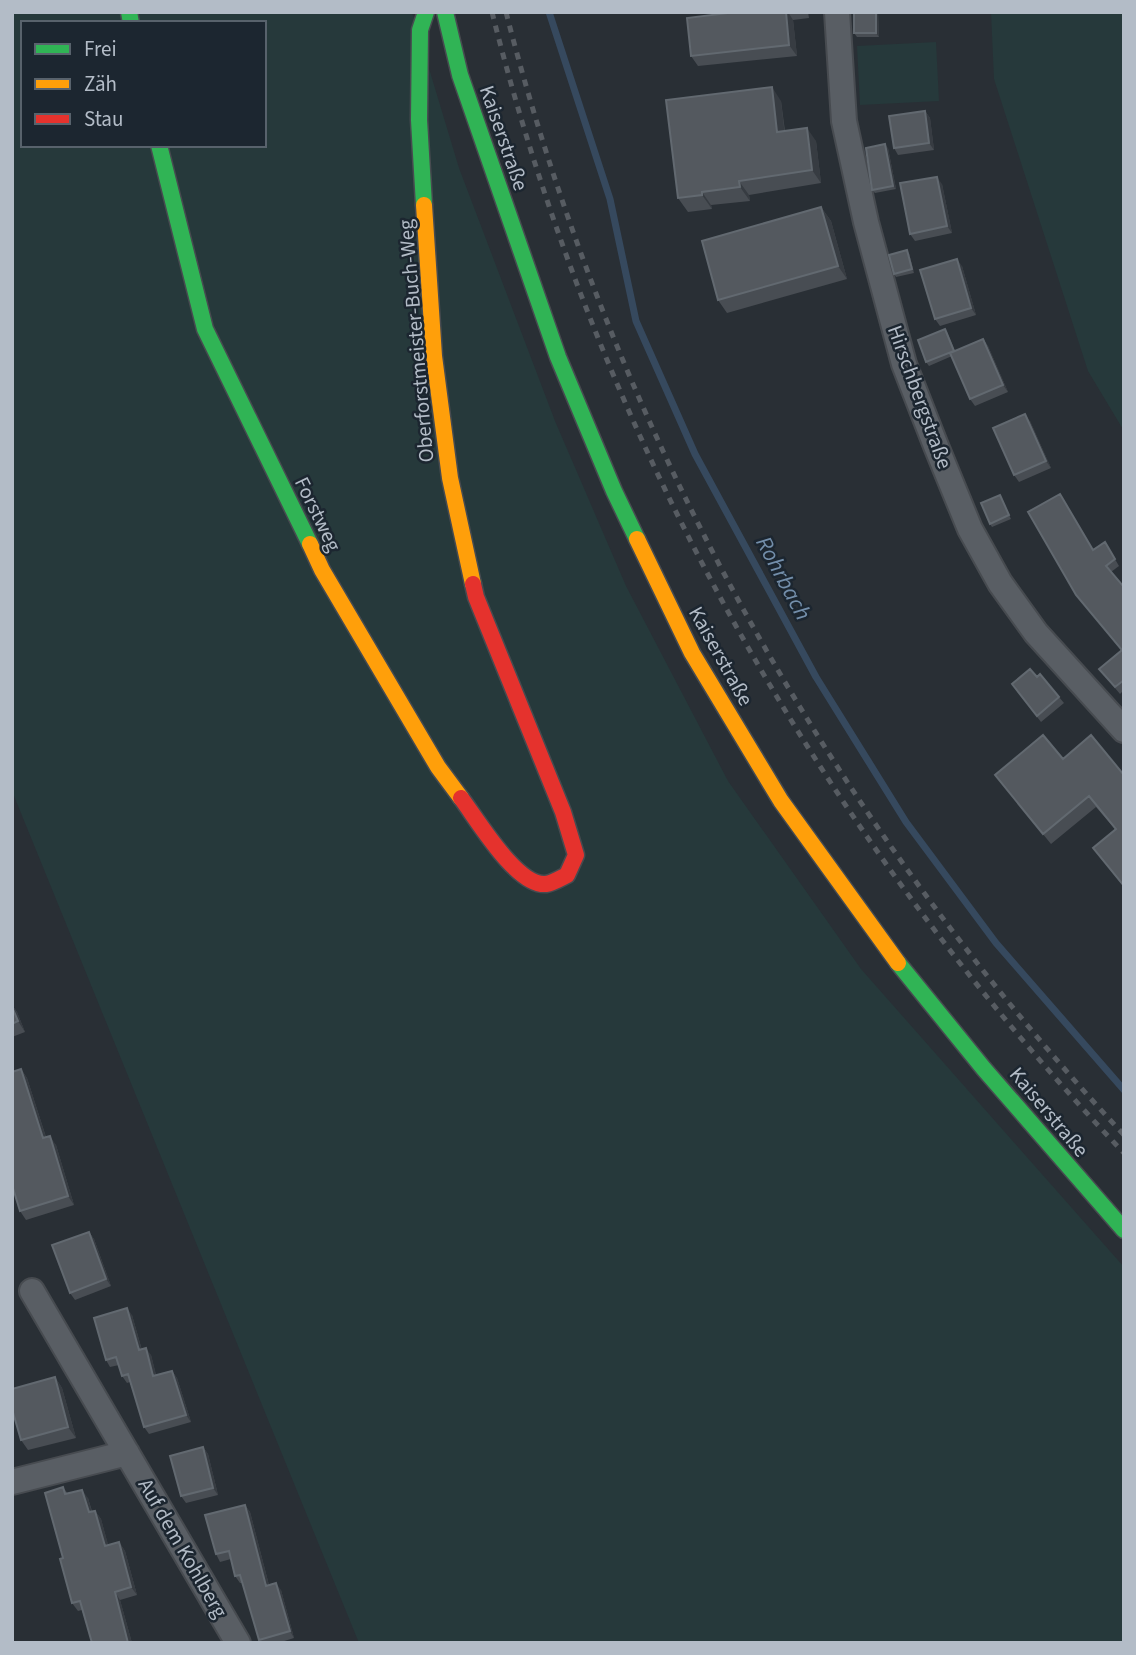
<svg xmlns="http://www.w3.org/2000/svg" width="1136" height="1655" font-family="'Source Sans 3',sans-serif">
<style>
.green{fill:#26393b;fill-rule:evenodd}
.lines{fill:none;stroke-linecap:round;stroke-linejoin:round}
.stream{stroke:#36495e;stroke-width:7}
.street-casing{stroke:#474b50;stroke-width:28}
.fast-casing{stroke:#474b50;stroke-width:19}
.slow-casing{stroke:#474b50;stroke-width:19}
.jam-casing{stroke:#474b50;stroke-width:19}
.street{stroke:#595e64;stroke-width:24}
.fast{stroke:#30b455;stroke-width:16}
.slow{stroke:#ff9f0a;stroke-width:16}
.jam{stroke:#e5322d;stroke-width:16}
.rail{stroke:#575c62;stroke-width:5;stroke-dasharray:7 7;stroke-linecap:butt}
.wall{fill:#484d53}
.shaded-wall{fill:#373c42}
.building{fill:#54595f;stroke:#626970;stroke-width:2}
.labels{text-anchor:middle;stroke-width:5;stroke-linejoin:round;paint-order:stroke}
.street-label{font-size:21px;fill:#b3bcc7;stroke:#1c2630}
.water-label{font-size:23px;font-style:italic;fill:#738eaa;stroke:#1c2630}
</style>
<rect width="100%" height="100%" fill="#292f35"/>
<path class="green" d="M12,12H412L459,168L555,421L626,586L728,781L861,969L1124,1267V1643H359L12,791ZM23,23H264V145H23Z
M991,12H1124V431L1088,371L994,79Z
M936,42L939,101L860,105L857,46Z"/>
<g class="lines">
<path class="stream" d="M549,12L610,199L636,321L695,454L816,677L906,822L996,943L1124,1090"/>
<defs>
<path id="street" d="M837,12L844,121L866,222L904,364L936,446L970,529L1000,583L1036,633L1124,730
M32,1291L238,1643
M12,1482L127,1453"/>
<path id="fast" d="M129,12L131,23
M445,12L460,75L558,357L614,491L637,539
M159,145L205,329L310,544
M424,205L419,120L420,30L426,12
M898,963L984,1069L1124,1230"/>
<path id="slow" d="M424,205L434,356L450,478L473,584
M637,539L692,653L781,801L898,963
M310,544L322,570L438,767L461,798"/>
<path id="jam" d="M461,798C477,819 517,887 546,884C553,883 561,878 567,875L576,855L563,812L476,597L473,584"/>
</defs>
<use href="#street" class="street-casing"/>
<use href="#fast" class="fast-casing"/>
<use href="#slow" class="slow-casing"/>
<use href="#jam" class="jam-casing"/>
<use href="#street" class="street"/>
<use href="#fast" class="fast"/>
<use href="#slow" class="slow"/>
<use href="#jam" class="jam"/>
<path class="rail" d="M492,12C598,438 822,836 1124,1153
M506,12C613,431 830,819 1124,1135"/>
</g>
<path class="wall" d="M736,12H808L809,18L793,20L797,56L698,66L691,56Z
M878,12L879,37H857L854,33Z
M781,101L785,131L816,141L821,183L749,195L750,201L711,205L712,209L688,212L678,198Z
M925,111L930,118L934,150L898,155L894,148Z
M888,148L896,189L875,193L872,190Z
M942,184L952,233L915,241L910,234Z
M821,207L831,221L847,279L727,313L718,300Z
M909,253L914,273L896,277L894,274Z
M962,266L976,315L940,326L935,319Z
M947,332L955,351L983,339L988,346L1008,392L975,406L970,399L952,356L929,366L926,362Z
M1030,421L1051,468L1019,482L1014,475Z
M1002,499L1011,519L992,527L990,524Z
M1064,500L1093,550L1105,542L1119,566L1111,572L1124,587V690L1120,694L1099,669L1121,650L1076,595Z
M1037,677L1059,697L1064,703L1041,722L1016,690Z
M1063,759L1124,775V887L1093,848L1115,829L1096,807L1051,844L995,775Z
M12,1005L17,1012L25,1032L12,1037Z
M21,1069L27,1078L46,1137L56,1145L74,1205L26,1220L20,1211Z
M89,1232L94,1239L111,1286L75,1300L70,1293Z
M132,1315L142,1350L151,1355L156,1375L172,1371L177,1378L191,1422L149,1434L144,1427L130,1382L127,1383L122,1376L119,1365L110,1367L106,1360Z
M55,1377L62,1388L76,1438L28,1450L21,1440Z
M203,1447L208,1454L218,1495L186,1503L181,1496Z
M63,1487L68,1494L88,1498L92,1511H95L101,1519L108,1545L119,1542L125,1551L137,1595L120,1600L132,1643H92L82,1610L78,1611L72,1603L63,1558Z
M245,1505L250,1512L269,1585L281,1590L294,1638L278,1643H262L259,1640L243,1583H240L235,1576L231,1559L220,1562L216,1554Z"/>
<path class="shaded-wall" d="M786,12H788L793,20L797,56L789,45Z
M876,12H878L879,37L876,33Z
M772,87L781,101L786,145L777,132Z
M925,111L930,118L934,150L929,143Z
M807,128L816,141L821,183L812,170Z
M885,144L888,148L896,189L893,186Z
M937,177L942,184L952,233L947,226Z
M739,181L749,195L750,201L740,187Z
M702,192L711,205L712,209L702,195Z
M821,207L831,221L847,279L838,266Z
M907,250L909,253L914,273L912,269Z
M957,259L962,266L976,315L971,308Z
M983,339L988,346L1008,392L1003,385Z
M1025,414L1030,421L1051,468L1046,461Z
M12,1005L17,1012L25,1032L18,1021Z
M21,1069L27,1078L49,1147L43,1138Z
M50,1136L56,1145L74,1205L68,1196Z
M89,1232L94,1239L111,1286L106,1279Z
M127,1308L132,1315L144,1358L139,1350Z
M146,1348L151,1355L158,1383L153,1376Z
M172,1371L177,1378L191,1422L186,1415Z
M55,1377L62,1388L76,1438L68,1427Z
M203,1447L208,1454L218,1495L213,1488Z
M82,1490L88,1498L94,1520L89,1512Z
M245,1505L250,1512L271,1593L266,1586Z
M95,1511L101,1519L111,1555L105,1546Z
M119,1542L125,1551L137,1595L131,1587Z
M276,1583L281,1590L294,1638L290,1631Z
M115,1592L120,1600L132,1643H128Z"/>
<path class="building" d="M736,12H786L789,45L691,56L687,18Z
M854,12H876V33H854Z
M772,87L777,132L807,128L812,170L739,181L740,187L702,192V195L678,198L666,100Z
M925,111L929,143L894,148L889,116Z
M885,144L893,186L872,190L866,148Z
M937,177L947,226L910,234L900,183Z
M821,207L838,266L718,300L702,241Z
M907,250L912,269L894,274L889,255Z
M957,259L971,308L935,319L920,270Z
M945,329L954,351L926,362L918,340Z
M983,339L1003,385L970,399L950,353Z
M1025,414L1046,461L1014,475L993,428Z
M1060,494L1093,550L1105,542L1115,559L1106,566L1124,587V680L1115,687L1099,669L1122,650L1076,595L1028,512Z
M1000,495L1009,515L990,524L981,503Z
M1030,669L1037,677L1040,674L1059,697L1037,716L1012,684Z
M1043,735L1063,759L1091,735L1124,775V886L1093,848L1116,829L1089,796L1043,834L995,775Z
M12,1007L18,1021L12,1024Z
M21,1069L43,1138L50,1136L68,1196L20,1211L12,1185V1072Z
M89,1232L106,1279L70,1293L52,1245Z
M127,1308L139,1350L146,1348L153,1376L172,1371L186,1415L144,1427L128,1374L122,1376L116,1357L106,1360L94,1318Z
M55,1377L68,1427L21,1440L12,1409V1389Z
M203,1447L213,1488L181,1496L170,1456Z
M63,1487L65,1494L82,1490L89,1512L95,1511L105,1546L119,1542L131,1587L115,1592L128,1643H92L80,1601L72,1603L60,1559L63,1558L45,1493Z
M245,1505L266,1586L276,1583L290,1631L259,1640L240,1575L235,1576L229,1551L216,1554L205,1515Z"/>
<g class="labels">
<g class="street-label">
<text transform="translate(504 138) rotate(71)" y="7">Kaiserstraße</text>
<text transform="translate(416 341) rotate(-95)" y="7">Oberforstmeister-Buch-Weg</text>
<text transform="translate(920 397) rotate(70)" y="7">Hirschbergstraße</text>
<text transform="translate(318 514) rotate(64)" y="7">Forstweg</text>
<text transform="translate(721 656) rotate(61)" y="7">Kaiserstraße</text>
<text transform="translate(1049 1112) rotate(50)" y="7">Kaiserstraße</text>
<text transform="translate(183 1548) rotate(60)" y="7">Auf dem Kohlberg</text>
</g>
<g class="water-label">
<text transform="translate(784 578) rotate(62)" y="8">Rohrbach</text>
</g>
</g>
<rect width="1136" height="1655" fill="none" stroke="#b3bcc7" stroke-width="28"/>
<rect x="21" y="21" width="245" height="126" fill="#1c2630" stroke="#58626c" stroke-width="2"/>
<rect x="35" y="44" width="35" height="10" fill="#30b455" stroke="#58626c" stroke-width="2"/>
<text x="84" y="56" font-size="21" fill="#b3bcc7">Frei</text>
<rect x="35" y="79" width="35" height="10" fill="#ff9f0a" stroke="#58626c" stroke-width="2"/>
<text x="84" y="91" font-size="21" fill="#b3bcc7">Zäh</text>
<rect x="35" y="114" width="35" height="10" fill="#e5322d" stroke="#58626c" stroke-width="2"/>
<text x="84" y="126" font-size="21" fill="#b3bcc7">Stau</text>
</svg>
